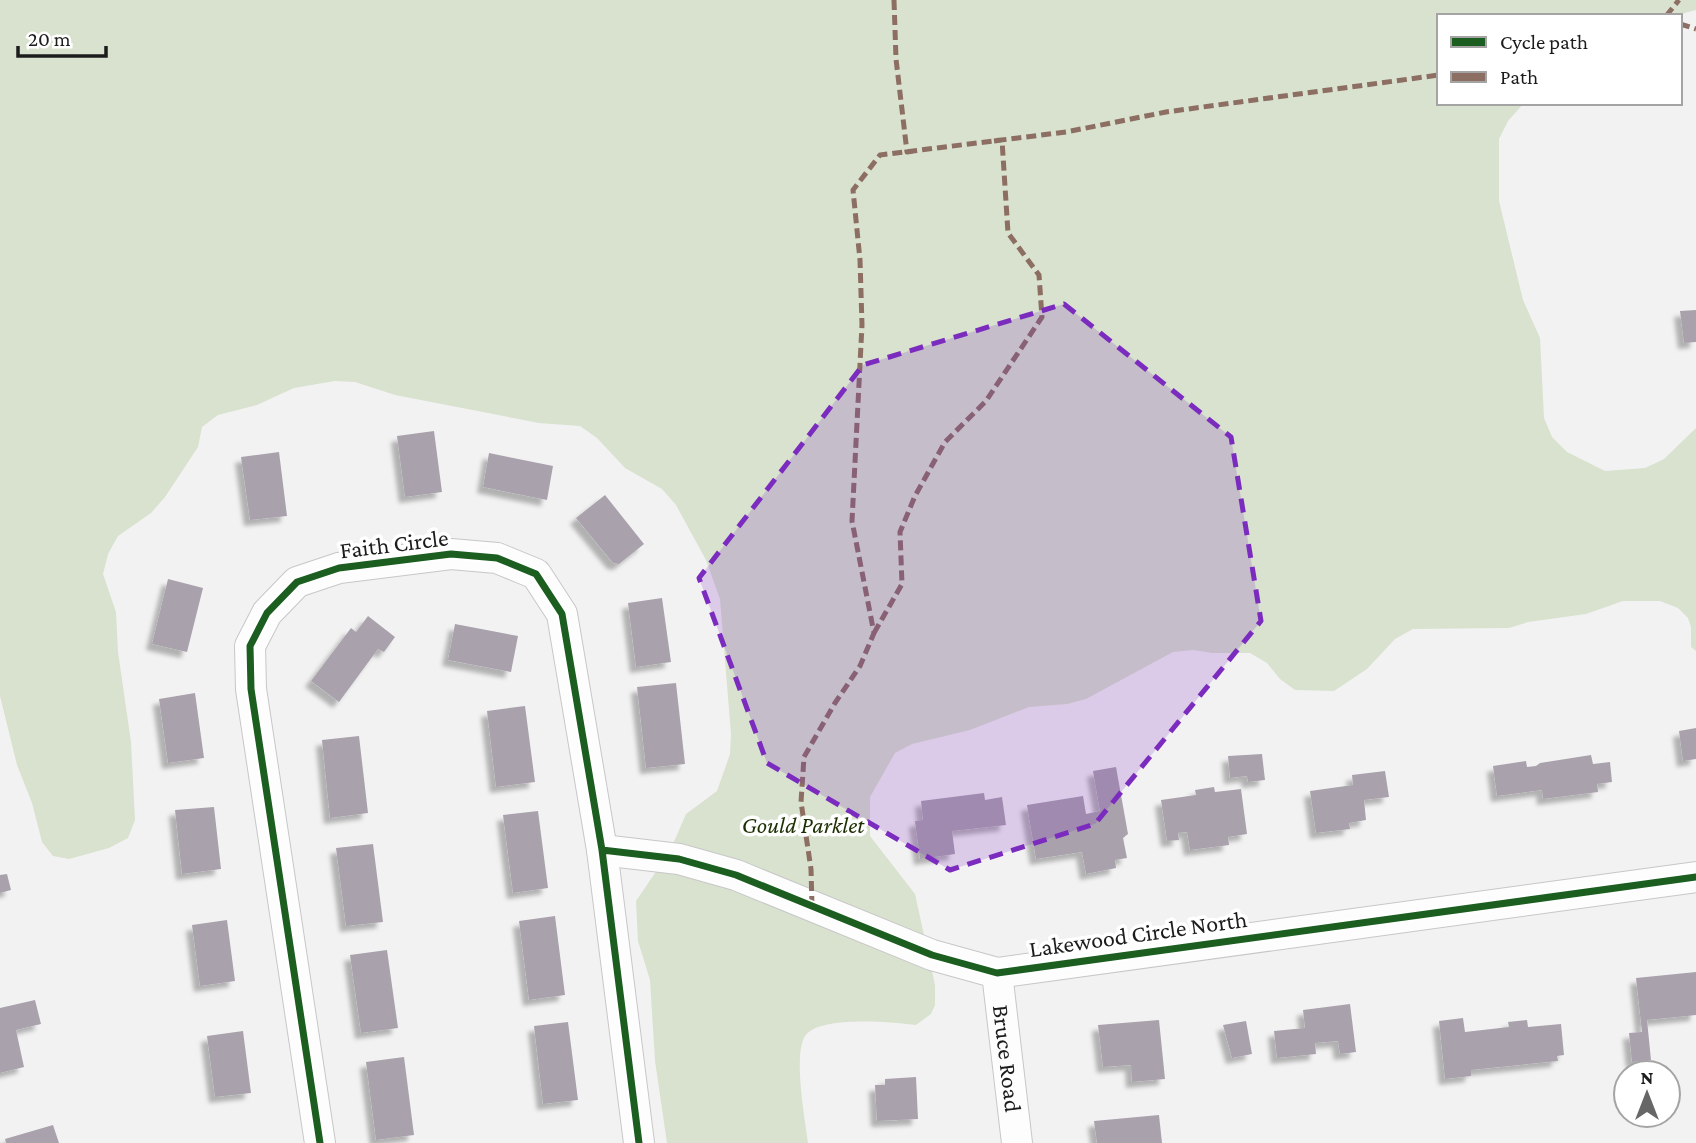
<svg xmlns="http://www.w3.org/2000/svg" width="1696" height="1143" font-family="'Crimson Pro',serif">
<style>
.green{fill:#d8e2ce}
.building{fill:#a9a2ac;filter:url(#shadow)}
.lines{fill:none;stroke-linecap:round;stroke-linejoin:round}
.minor-casing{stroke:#c8c7c8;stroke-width:32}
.minor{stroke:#fdfdfd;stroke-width:30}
.quiet{stroke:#8d6e63;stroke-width:5;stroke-dasharray:10 5;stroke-linecap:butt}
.cycleway-casing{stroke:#fff;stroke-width:11}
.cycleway{stroke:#1b5e20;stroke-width:7}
.marked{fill:#7b2cbf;fill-opacity:0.2;stroke:#7b2cbf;stroke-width:5;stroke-dasharray:14 9;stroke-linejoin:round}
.labels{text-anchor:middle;stroke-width:7;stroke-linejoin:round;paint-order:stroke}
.street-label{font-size:24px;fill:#1d1c1d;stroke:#fff}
.park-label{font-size:24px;font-style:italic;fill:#1d3003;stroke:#fff}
</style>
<defs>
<filter id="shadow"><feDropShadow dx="-6" dy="6" stdDeviation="2" flood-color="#0004"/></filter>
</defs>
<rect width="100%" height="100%" fill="#f3f2f3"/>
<path class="green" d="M0,0H1696V10L1674,16H1439V103H1524L1508,121L1499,139V201L1523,300L1540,338L1544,418L1552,437L1567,452L1605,471L1645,468L1664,459L1696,428V651L1691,647V627L1688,618L1678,608L1660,601H1623L1586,614L1528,622L1509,628L1413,629L1395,639L1367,669L1334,691L1295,690L1280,679L1267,663L1250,653H1212L1193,650L1173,652L1086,699L1067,704L1029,707L970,730L912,744L895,753L870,797V836L915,894L935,985V1005L931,1014L916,1025C893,1022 819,1015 805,1036C793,1055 805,1119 808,1143H667L655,1061L650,980L638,941L636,901L670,851L686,814L717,791L730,754L731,734L720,599L706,560L676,505L662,489L625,468L597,438L580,426L539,423L395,395L355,382L335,381L294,388L257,405L218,415L202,427L198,447L165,497L151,513L118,536L108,554L103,574L116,612L118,652L131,742L135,820L128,838L109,848L69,859L53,856L42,842L32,803L17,765L0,696Z"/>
<path class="building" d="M1696,310V342L1684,343L1680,311Z
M434,431L442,492L405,497L397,436Z
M279,452L287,516L250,520L241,457Z
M489,453L553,466L547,500L483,487Z
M605,495L644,544L619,564L613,563L576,518Z
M168,579L203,588L187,652L152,644Z
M662,598L671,662L636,667L628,603Z
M368,616L395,637L384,652L378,649L339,702L311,681L351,628L356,632Z
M455,624L518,636L511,672L448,660Z
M676,683L685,764L646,768L637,687Z
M195,693L204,758L168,763L159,699Z
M525,706L535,782L496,787L487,711Z
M1696,728V759L1683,761L1679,731Z
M359,736L368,813L330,818L322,740Z
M1262,754L1265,780L1248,782L1247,776L1230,778L1228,756Z
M1591,755L1593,764L1610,762L1612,782L1597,784L1598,792L1543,799L1542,790L1497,796L1493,766L1526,761L1527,767L1536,766L1540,763Z
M1116,767L1128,834L1123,838L1127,858L1115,860L1116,868L1086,874L1082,852L1036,859L1027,805L1083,796L1086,814L1100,811L1093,771Z
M1385,771L1389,797L1364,800L1366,820L1349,823L1350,829L1316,833L1310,791L1353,785L1352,775Z
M1214,787L1215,792L1241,789L1247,834L1228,837L1229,845L1190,850L1187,832L1178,833L1179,840L1167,841L1161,800L1196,795L1195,790Z
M984,793L985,800L1002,797L1006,825L952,831L955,854L920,859L915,821L923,820L921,801Z
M214,807L221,869L182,874L175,810Z
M538,811L548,888L513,893L503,815Z
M373,844L383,922L346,926L336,848Z
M7,874L11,890L0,893V875Z
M555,916L565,995L529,1000L519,921Z
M227,920L235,981L200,986L192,925Z
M387,950L398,1028L361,1033L350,955Z
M1696,972V1015L1647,1020L1651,1060L1632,1062L1629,1033L1642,1032L1636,978Z
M35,1000L41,1024L16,1030L24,1067L0,1073V1008Z
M1350,1004L1356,1052L1340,1054L1338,1041L1315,1043L1316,1054L1277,1058L1274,1031L1305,1028L1303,1010Z
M1463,1018L1465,1032L1509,1027L1508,1022L1527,1020L1528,1027L1561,1024L1564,1055L1557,1056L1558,1061L1471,1070V1076L1445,1079L1439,1021Z
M1159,1020L1165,1079L1132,1082L1131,1065L1103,1067L1098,1025Z
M1246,1021L1252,1054L1232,1058L1223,1025Z
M568,1022L578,1100L543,1104L534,1026Z
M243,1031L251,1093L215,1097L207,1036Z
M404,1057L414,1135L376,1140L366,1062Z
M916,1077L918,1119L877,1121L875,1085H885V1079Z
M1159,1115L1162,1143H1097L1094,1121Z
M53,1125L59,1143H6L5,1139Z"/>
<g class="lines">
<defs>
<g id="minor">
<path d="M602,850L679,859L736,875L932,955L997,973L1696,877"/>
<path id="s1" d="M997,973L1017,1143"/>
<path d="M320,1143L251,689L250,646L267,613L297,582L339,568L451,554L497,558L536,574L562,614L602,850L639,1143"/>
</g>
</defs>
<use href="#minor" class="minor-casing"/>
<use href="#minor" class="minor"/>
<path class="quiet" d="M894,0L896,59L907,152L914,151
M1666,16L1679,0
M1680,24L1696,29
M874,633L902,584L900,532L915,496L945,442L986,401L1042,317L1039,275L1008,233L1002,140L994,141
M812,906L811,869L801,802L804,757L835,703L860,666L874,633L852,521L862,325L860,260L853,190L880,155L1066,132L1166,112L1439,75"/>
<defs>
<path id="cycleway" d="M602,850L679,859L736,875L932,955L997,973L1696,877
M320,1143L251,689L250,646L267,613L297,582L339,568L451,554L497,558L536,574L562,614L602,850L639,1143"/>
</defs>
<use href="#cycleway" class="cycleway-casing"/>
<use href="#cycleway" class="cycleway"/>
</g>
<path class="marked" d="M1064,304L1231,437L1261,621L1095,824L950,870L767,763L699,578L863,365Z"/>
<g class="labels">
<g class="street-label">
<text transform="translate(394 544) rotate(-7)" y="8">Faith Circle</text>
<text transform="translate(1138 934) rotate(-8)" y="8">Lakewood Circle North</text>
<text dy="8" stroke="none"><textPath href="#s1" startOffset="86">Bruce Road</textPath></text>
</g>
<g class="park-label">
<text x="803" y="833">Gould Parklet</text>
</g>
</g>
<rect x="1437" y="14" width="245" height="91" fill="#ffffff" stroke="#a5a4a5" stroke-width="2"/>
<rect x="1451" y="37" width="35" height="10" fill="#1b5e20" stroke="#a5a4a5" stroke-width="2"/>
<text x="1500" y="49" font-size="21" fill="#1d1c1d">Cycle path</text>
<rect x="1451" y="72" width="35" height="10" fill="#8d6e63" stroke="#a5a4a5" stroke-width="2"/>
<text x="1500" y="84" font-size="21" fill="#1d1c1d">Path</text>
<g transform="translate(1647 1094)"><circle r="33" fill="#ffffff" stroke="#a5a4a5" stroke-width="2"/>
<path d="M0-5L12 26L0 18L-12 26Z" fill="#686768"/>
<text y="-10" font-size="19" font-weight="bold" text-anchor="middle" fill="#1d1c1d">N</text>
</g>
<path d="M18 46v10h88v-10" fill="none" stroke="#1d1c1d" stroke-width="3.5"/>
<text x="28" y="46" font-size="21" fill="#1d1c1d" stroke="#ffffff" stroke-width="5" paint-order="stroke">20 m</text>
</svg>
